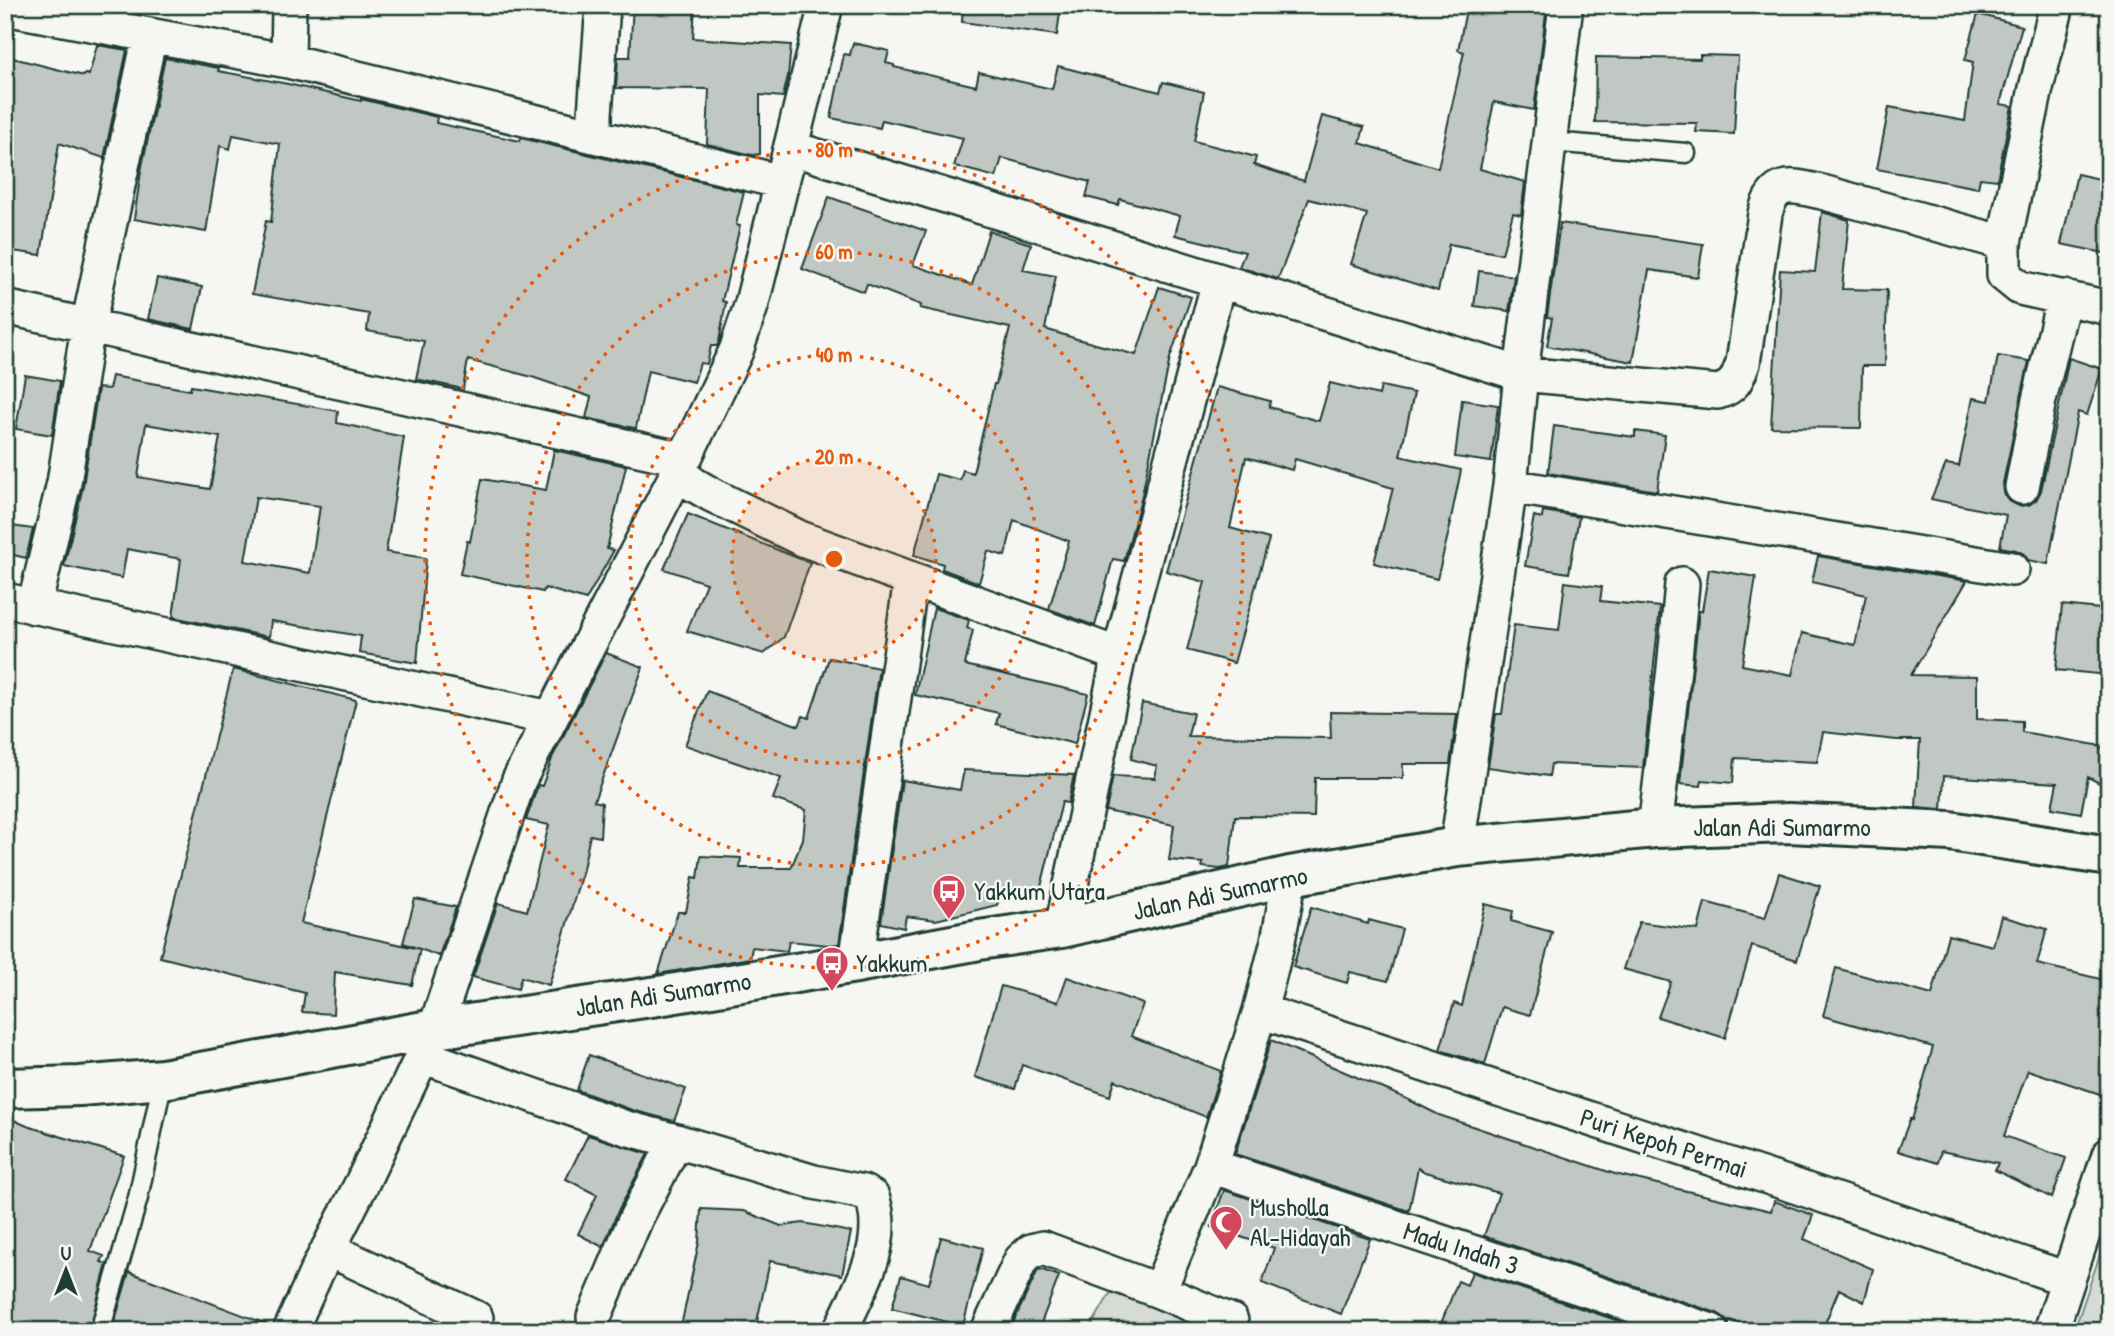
<svg xmlns="http://www.w3.org/2000/svg" width="2114" height="1336" font-family="'Patrick Hand',sans-serif">
<style>
.green{fill:#d6dbd6;stroke:#7a8c85;stroke-width:2}
.building{fill:#c1c8c3;stroke:#1f3d34;stroke-width:2;fill-rule:evenodd}
.lines{fill:none;stroke-linecap:round;stroke-linejoin:round}
.service-casing{stroke:#1f3d34;stroke-width:23}
.minor-casing{stroke:#1f3d34;stroke-width:38}
.secondary-casing{stroke:#1f3d34;stroke-width:44}
.service{stroke:#f6f6f2;stroke-width:18}
.minor{stroke:#f6f6f2;stroke-width:33}
.secondary{stroke:#f6f6f2;stroke-width:38}
.ring{fill:none;stroke:#e8590c;stroke-width:3.5;stroke-dasharray:3.5 7}
.labels{text-anchor:middle;stroke-width:5;stroke-linejoin:round;paint-order:stroke}
.street-label{font-size:26px;fill:#1f3d34;stroke:#f6f6f2}
.poi-label{font-size:26px;fill:#1f3d34;stroke:#f6f6f2;text-anchor:start}
.centre{fill:#e8590c;stroke:#f6f6f2;stroke-width:3.5}
.ring-label{font-size:21px;text-anchor:middle;font-weight:bold;fill:#e8590c;stroke:#f6f6f2;stroke-width:5;stroke-linejoin:round;paint-order:stroke}
</style>
<rect width="100%" height="100%" fill="#f6f6f2"/>
<filter id="ink" filterUnits="userSpaceOnUse"><feTurbulence type="fractalNoise" baseFrequency=".0143" numOctaves="2"/><feDisplacementMap in="SourceGraphic" scale="14" xChannelSelector="R" yChannelSelector="G"/><feConvolveMatrix kernelMatrix="1 2 1 2 8 2 1 2 1" color-interpolation-filters="sRGB"/></filter>
<g filter="url(#ink)">
<path class="green" d="M2109,1228V1331H2074Z
M1114,1287L1224,1331H1088Z"/>
<path class="building" d="M633,5H695L693,38L791,45L788,76L783,97L760,95V154L752,155L707,144L709,89L616,88L618,57H630Z
M963,5H1061L1057,35L962,22Z
M1467,5H1507L1546,13L1534,110L1494,102L1480,169L1525,182L1521,215L1513,213L1502,254L1449,244L1438,291L1351,264L1367,214L1309,199L1278,279L1239,267L1245,252L1175,235L1180,216L1120,199L1118,205L1086,197L1090,182L1002,158L996,177L954,166L963,138L882,120L880,128L831,118L844,54L850,55L853,43L889,51L886,63L894,65V67L976,86L979,72L1052,89L1058,66L1160,92L1163,82L1204,92L1194,141L1256,157L1254,165L1304,181L1322,116L1364,127L1360,143L1438,168L1464,52L1458,50Z
M1978,14L2022,26L2000,104L2012,106L1997,180L1980,178L1978,188L1877,169L1889,107L1965,121L1973,62L1965,60Z
M97,45L127,50L104,158L59,143L41,255L5,250V203L11,171L5,170V56L84,76L85,74L89,75Z
M1700,55L1738,56L1734,134L1696,132L1697,123L1595,122L1596,57L1700,59Z
M165,58L219,68L218,71L288,84L361,101V99L437,117L436,123L520,141L521,138L744,192L736,225L740,226L722,301L726,302L719,342L717,346H711L707,364L700,363L694,382L648,371L636,428H634L586,418L591,397L532,377L468,360L463,389L416,379L424,341L367,331L369,314L252,294L266,221L271,222L280,144L233,135L230,149L220,146L206,232L134,219L141,171Z
M2077,174L2109,181V254L2061,244Z
M829,197L926,231L913,265L972,285L989,231L1031,244L1023,270L1056,276L1045,329L1077,339L1136,355L1159,287L1191,297L1170,358L1142,495L1124,561L1113,559L1095,626L1049,609L1069,541L1014,520L1005,556L988,551L979,583L942,569L943,564L914,555L936,474L960,480L963,470L973,473L994,384H996L1010,328L920,308L921,305L867,284L864,292L802,269Z
M1822,212L1849,220L1842,289L1887,290L1885,366H1862L1861,428L1771,427L1780,270L1815,272Z
M1560,223L1703,244L1698,277L1649,270L1633,362L1547,346L1552,318L1547,317Z
M1479,271L1514,276L1509,311L1474,306Z
M157,278L202,287L193,329L148,319Z
M1998,356L2029,361L2003,483L2004,493L2009,501L2019,506L2029,505L2036,500L2041,491L2069,358L2102,369L2087,415L2078,412L2048,564L2028,560L2024,554L2016,550L2000,547L2006,515L1931,499L1946,464L1959,466L1973,398L1989,401Z
M25,375L60,381L52,435L16,429Z
M112,376L190,390L191,386L338,411L337,423L404,437L386,552L426,558L417,663L359,653L361,636L271,621L269,637L173,617L181,559L127,549L122,578L64,566L83,486L98,388L109,389ZM146,424L220,437L210,489L138,477ZM256,497L320,506L310,573L245,561Z
M1330,383L1379,395L1381,386L1414,393L1400,456L1461,470L1450,523H1451L1437,579L1374,563L1393,488L1295,459L1292,470L1246,457L1230,528L1269,539L1234,663L1187,650L1205,582L1166,571L1217,387L1270,401L1269,407L1319,421Z
M1462,400L1498,405L1491,462L1455,457Z
M1554,426L1635,437V431L1665,435L1657,491L1548,473Z
M554,450L626,466L607,549L614,550L586,600L545,588L543,592L460,574L467,541L470,542L482,479L546,490Z
M1543,511L1579,517L1569,573L1525,566L1534,516L1542,518Z
M688,514L810,563L784,637L764,654L687,631L706,583L664,569Z
M5,525L33,529L26,558L5,553Z
M1818,556L1967,581L1911,675L1977,676V719L2022,721V732L2096,745L2109,751V788L2088,777L2081,813L2052,808L2057,783L1944,776L1942,809L1916,807L1920,740H1897L1823,732L1817,762L1735,758L1733,783L1702,780L1701,786L1680,784L1699,611H1702L1709,569L1756,577L1742,665L1792,675L1802,633L1855,645L1866,595L1812,582Z
M1565,582L1602,587L1600,601L1660,607L1643,768L1551,764L1549,776L1488,767L1496,714H1502L1514,625L1559,630Z
M2062,605L2109,610V675L2056,670Z
M934,608L969,620L967,628L973,630L965,665L1088,694L1075,744L996,724L999,713L915,695Z
M606,653L643,667L594,801L602,803L600,837L590,835L583,869L549,985L521,977L518,989L473,977L498,903L527,911L549,825L526,820L537,788L538,785L542,786L553,756Z
M829,658L879,668L839,944L828,945L789,941L787,951L752,947L750,958L658,974L678,912H686L693,877L698,878L701,856L741,858L740,868H791L803,839L806,810L773,799L781,778L685,745L707,691L799,726L803,716L809,718Z
M233,669L356,700L301,923L420,949L412,985L335,972L333,1014L302,1012L305,993L160,957Z
M1142,703L1193,713L1188,736L1331,738L1330,712L1457,714L1450,764H1403V778H1315L1314,817L1235,816L1229,867L1220,869L1202,867L1203,863L1169,860L1174,825L1106,811L1113,776L1155,778L1157,766L1131,759Z
M964,770L1074,775L1068,803L1062,802L1039,895L1004,888L997,905L936,920L906,916L904,928L881,923L902,780L960,790Z
M1779,873L1820,886L1797,960L1752,946L1725,1038L1658,1017L1671,982L1623,969L1639,922L1698,930L1705,902L1765,918Z
M415,899L456,907L439,956L403,943Z
M1485,904L1513,911L1511,921L1552,932L1530,1015L1502,1007L1485,1064L1440,1050L1454,1003L1462,1006Z
M1311,907L1368,924L1369,920L1402,929L1388,981L1350,972L1347,983L1293,967Z
M2001,916L2047,929L2037,964L2109,981V1097L2028,1070L2004,1136L2066,1158L2052,1198L1995,1170L1998,1163L1941,1151L1938,1163L1898,1151L1910,1119L1912,1120L1933,1047L1823,1016L1836,968L1932,995L1948,935L1993,946Z
M1067,977L1143,1004L1131,1036L1221,1071L1206,1117L1115,1080L1110,1096L1022,1065L1015,1089L975,1077L1001,986L1058,1002Z
M1271,1040L1407,1099L1439,1115L1615,1174L1771,1211L1774,1201L1813,1215L1804,1239L1873,1269L1864,1302L1839,1289L1822,1331H1756L1730,1320L1729,1324L1725,1318L1717,1313L1484,1236L1499,1193L1425,1172L1418,1168L1409,1211L1235,1154Z
M589,1055L686,1089L674,1121L632,1110L577,1090Z
M5,1116L27,1126L124,1156L90,1251L104,1256L101,1262L107,1264L89,1331H5Z
M588,1135L648,1154L619,1209L603,1247L578,1234L597,1195L566,1179Z
M1224,1190L1370,1239L1341,1314L1262,1283L1274,1248L1211,1227Z
M701,1209L744,1211L781,1226L803,1223L851,1232L842,1275L770,1261L755,1331H680L699,1242Z
M941,1237L983,1248L963,1326L892,1308L901,1276L929,1284Z
M1040,1269L1059,1276L1038,1331H1032L1013,1323L1037,1272Z
M129,1272L272,1326L271,1331H112Z
M1472,1272L1649,1331H1438L1458,1281L1467,1285Z"/>
<g class="lines">
<defs>
<path id="service" d="M1550,142L1686,153
M100,1331L138,1198L163,1079"/>
<path id="minor" d="M2057,5L2036,88L2004,243V275L2020,288L2109,308
M5,8L288,61L782,182
M288,61L289,5
M595,136V114L603,5
M791,148L1521,374L1718,392C1735,387 1737,379 1743,363L1765,214C1774,178 1793,186 1822,192L2004,243
M5,307L683,459
M678,472L693,484L712,495L800,538L1119,655
M1510,486L2012,569
M2022,487L2039,400L2064,297
M5,600L550,718
M34,607L64,483L88,326L150,35
M1655,828L1674,669L1682,584
M1457,847L1510,486L1521,374L1566,5
M1062,928L1119,655L1219,281
M856,963L911,579
M1260,1011L1783,1182L2067,1279
M422,1056L626,1128L676,1141L814,1182L863,1192L872,1197C889,1243 859,1290 840,1331
M1211,1166L1711,1331
M328,1249L476,1318
M1159,1291L1211,1166L1260,1011L1278,941L1290,876
M594,1317L636,1218L676,1141
M290,1331L317,1271L363,1181L435,1029L519,780L678,472L736,351L752,303L826,5
M988,1331L1021,1260L1031,1251L1043,1248L1159,1291L1231,1321L1229,1331
M2051,1331L2109,1155"/>
<path id="secondary" d="M5,1088L80,1086L163,1079L435,1029L658,996L856,963L979,940L1062,928L1290,876L1457,847L1655,828L1789,823L1950,831L2109,856"/>
</defs>
<use href="#service" class="service-casing"/>
<use href="#minor" class="minor-casing"/>
<use href="#secondary" class="secondary-casing"/>
<use href="#service" class="service"/>
<use href="#minor" class="minor"/>
<use href="#secondary" class="secondary"/>
</g>
</g>
<circle cx="834" cy="559" r="102" fill="#e8590c" fill-opacity=".12"/>
<g class="ring">
<circle cx="834" cy="559" r="102"/>
<circle cx="834" cy="559" r="204"/>
<circle cx="834" cy="559" r="307"/>
<circle cx="834" cy="559" r="409"/>
</g>
<defs>
<symbol id="bus-pin" viewBox="-11 -11 22 30"><path d="M0 17L-7.5 6A9.5 9.5 0 1 1 7.5 6Z" fill="#d1495b" stroke="#f6f6f2"/><path d="M-5-6H5V4H4V6H2V4H-2V6H-4V4H-5ZM-3.5-4V0h7V-4ZM-3.5 1.2v1.5H-2V1.2ZM2 1.2v1.5H3.5V1.2Z" fill="#fff"/></symbol>
<symbol id="mosque-pin" viewBox="-11 -11 22 30"><path d="M0 17L-7.5 6A9.5 9.5 0 1 1 7.5 6Z" fill="#d1495b" stroke="#f6f6f2"/><path d="M3.5-4.9A6 6 0 1 0 3.5 4.9A5 5 0 1 1 3.5-4.9Z" fill="#fff"/></symbol>
</defs>
<g fill-rule="evenodd">
<use href="#bus-pin" x="930" y="872" width="38" height="52"/>
<use href="#bus-pin" x="813" y="944" width="38" height="52"/>
<use href="#mosque-pin" x="1207" y="1203" width="38" height="52"/>
</g>
<g class="labels">
<g class="street-label">
<text x="1782" y="836">Jalan Adi Sumarmo</text>
<text transform="translate(1220 893) rotate(-12)" y="9">Jalan Adi Sumarmo</text>
<text transform="translate(663 994) rotate(-9)" y="9">Jalan Adi Sumarmo</text>
<text transform="translate(1664 1143) rotate(18)" y="9">Puri Kepoh Permai</text>
<text transform="translate(1461 1248) rotate(18)" y="9">Madu Indah 3</text>
</g>
<g class="poi-label">
<text x="974" y="900">Yakkum Utara</text>
<text x="856" y="972">Yakkum</text>
<text x="1250" y="1216">Musholla<tspan x="1250" dy="30">Al-Hidayah</tspan></text>
</g>
</g>
<circle cx="834" cy="559" r="10" class="centre"/>
<g class="ring-label">
<text x="834" y="157">80 m</text>
<text x="834" y="259">60 m</text>
<text x="834" y="362">40 m</text>
<text x="834" y="464">20 m</text>
</g>
<rect width="2114" height="1336" fill="none" stroke="#f6f6f2" stroke-width="28"/>
<rect x="14" y="14" width="2086" height="1308" fill="none" stroke="#1f3d34" stroke-width="2.5" filter="url(#ink)"/>
<g transform="translate(66 1270)" stroke="#f6f6f2" stroke-width="5" paint-order="stroke">
<path d="M0-5L12 26L0 18L-12 26Z" fill="#1f3d34"/>
<text y="-10" font-size="19" font-weight="bold" text-anchor="middle" fill="#1f3d34">U</text>
</g>
</svg>
